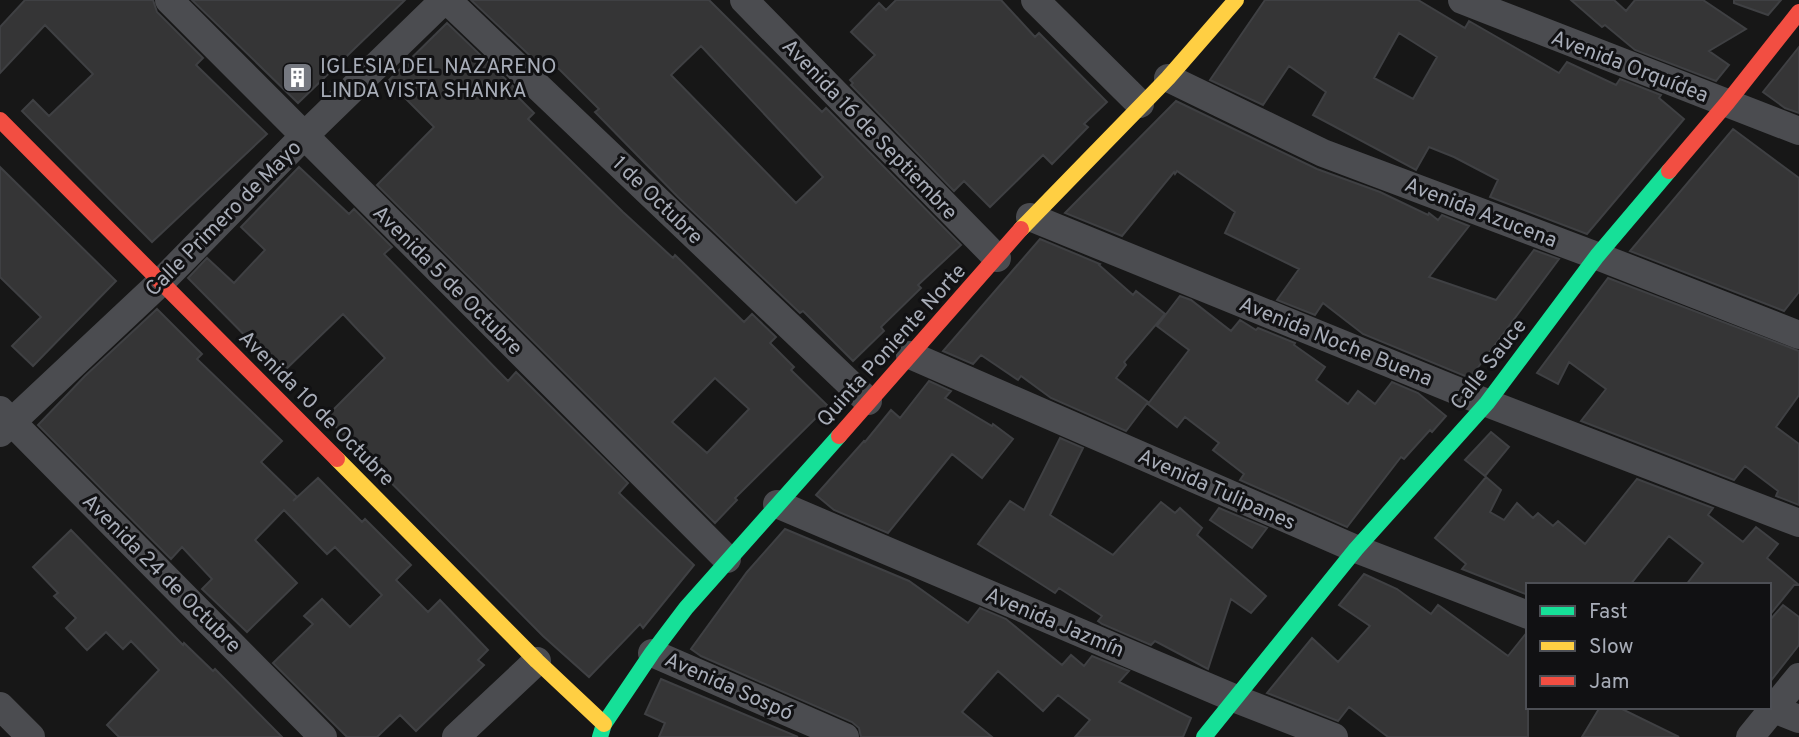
<svg xmlns="http://www.w3.org/2000/svg" width="1799" height="737" font-family="Overpass,sans-serif">
<style>
.building{fill:#353536;stroke:#3f4043;stroke-width:2;fill-rule:evenodd}
.lines{fill:none;stroke-linecap:round;stroke-linejoin:round}
.street{stroke:#4b4c50;stroke-width:28}
.fast{stroke:#16e098;stroke-width:16}
.slow{stroke:#ffcf43;stroke-width:16}
.jam{stroke:#f24e42;stroke-width:16}
.labels{text-anchor:middle;stroke-width:6;stroke-linejoin:round;paint-order:stroke}
.poi-label{font-size:21px;fill:#a8adb8;stroke:#111113;text-anchor:start}
.street-label{font-size:21px;fill:#a8adb8;stroke:#111113}
</style>
<rect width="100%" height="100%" fill="#171717"/>
<path class="building" d="M25,0H153L157,12L203,58L196,65L267,134L152,242L22,111L33,100L49,116L93,74L45,25L0,73V27Z
M192,0H405L298,103Z
M471,0H709L822,112L826,108L961,245L918,285L921,288L881,327L884,331L853,361L803,311L800,313L678,197L595,112L599,109L560,70L548,61L542,67ZM701,46L823,177L796,203L671,75Z
M896,0H1001L1035,37L1039,33L1107,102L1084,124L1088,127L1052,164L1043,155L990,207L964,181L954,191L851,85L853,83L850,80L875,55L851,32L879,3L886,10Z
M1265,0H1418L1465,28L1469,21L1559,73L1567,62L1616,85L1620,79L1661,95L1659,98L1684,119L1587,234L1490,197L1498,180L1454,157L1429,147L1416,170L1313,115L1326,92L1289,66L1263,105L1210,80ZM1399,33L1437,57L1413,99L1374,78Z
M1571,0H1614L1626,11L1635,0H1703L1746,29L1709,51L1729,65L1716,81L1635,50L1605,25L1602,27Z
M1734,0H1781L1768,15L1734,3Z
M447,23L518,91L515,94L534,113L528,119L623,212L673,258L675,255L744,322L752,314L776,337L770,343L794,367L791,370L828,406L735,498L737,500L715,523L377,185L434,127L388,81ZM715,378L749,409L707,453L672,422Z
M1799,47V113L1785,108L1763,92Z
M1176,101L1317,169L1380,192L1428,215L1429,213L1438,220L1442,215L1469,226L1429,277L1496,300L1534,250L1559,259L1470,378L1363,334L1323,303L1315,315L1277,300L1299,269L1225,233L1235,212L1177,171L1175,174L1174,172L1122,236L1065,213Z
M1733,129L1799,178V292L1784,311L1630,251Z
M0,167L116,281L33,366L12,346L41,317L0,277Z
M299,167L349,214L354,209L392,247L384,254L508,381L516,372L628,483L619,493L694,565L643,628L640,624L589,677L543,636L326,417L385,358L358,330L343,314L282,373L188,278L207,258L234,283L265,250L241,227Z
M1040,239L1100,264L1099,265L1133,295L1136,291L1165,314L1124,362L1126,365L1116,378L1148,402L1126,431L1051,398L1021,376L1018,380L981,355L973,364L943,351Z
M1608,278L1799,351V395L1776,427L1799,444V505L1776,496L1778,491L1745,466L1734,480L1581,421L1606,389L1569,362L1558,384L1537,373Z
M1180,296L1191,300L1231,331L1240,320L1256,330L1258,328L1295,343L1294,345L1325,367L1316,380L1348,404L1358,391L1375,404L1392,382L1418,393L1446,416L1432,432L1430,430L1404,459L1401,457L1347,527L1240,480L1244,474L1213,450L1219,443L1185,417L1177,427L1148,404L1189,350L1157,326Z
M157,309L202,354L197,359L282,441L261,462L297,497L293,501L318,478L362,522L365,519L411,565L396,580L428,612L440,600L488,650L478,660L484,665L416,731L400,715L377,737H347L273,663L313,624L304,616L322,599L350,627L382,595L335,547L327,554L284,510L255,540L297,583L247,632L202,589L212,579L182,547L171,559L38,425L85,376Z
M929,381L951,391L945,398L992,426L993,424L1013,439L982,478L952,454L888,533L834,510L816,495L864,441L865,442L891,410L900,418Z
M1491,432L1509,447L1485,476L1465,460Z
M1060,438L1083,448L1050,515L1113,555L1161,502L1175,513L1180,508L1202,528L1197,535L1266,596L1251,613L1231,599L1208,669L1155,641L1151,645L1102,624L1098,621L1102,616L1059,588L1055,593L978,544L1010,501L1024,510Z
M1486,477L1501,490L1490,512L1504,520L1517,503L1533,518L1538,513L1553,526L1558,521L1585,544L1637,479L1713,508L1708,515L1743,542L1756,527L1778,544L1767,558L1799,585H1794L1769,616V585H1686L1703,563L1669,536L1630,585H1528V595L1462,569L1466,564L1435,538Z
M1219,508L1267,528L1252,548L1210,520Z
M785,529L909,581L968,623L980,608L1006,619L1062,665L1071,655L1084,666L1092,656L1129,671L1119,682L1191,718L1183,737H1075L1090,720L1058,695L1043,711L998,671L962,712L992,737H861L859,728L852,722L701,656L691,649L747,572Z
M71,530L183,645L184,643L213,671L215,669L282,737H119L107,725L159,670L131,641L123,649L106,632L87,650L66,628L76,618L54,596L58,593L33,567Z
M1364,574L1397,589L1431,614L1438,605L1508,656L1528,631V737H1388L1349,707L1338,721L1267,693L1312,638L1338,662L1370,626L1339,605Z
M1783,605L1799,617V645L1769,683V621Z
M661,679L798,737H659L665,723L645,714Z
M1600,707H1618L1679,737H1582Z"/>
<g class="lines">
<path class="street" d="M169,0L727,559
M447,0L868,401
M744,0L997,258
M1035,0L1140,104
M1462,0L1799,131
M1168,78L1323,153L1597,256L1799,335
M1030,217L1487,403L1799,523
M910,355L1356,549L1528,615
M0,410L323,737
M0,433L162,281L304,136L444,0
M777,504L1236,699L1334,737
M652,653L845,737
M0,706L31,737
M1769,707L1799,719
M456,737L537,661
M1750,737L1799,677"/>
<path class="fast" d="M600,737L604,724L652,653L686,608L839,436
M1204,737L1356,549L1487,403L1597,256L1669,171"/>
<path class="slow" d="M1021,229L1168,78L1236,0
M337,459L537,661L604,724"/>
<path class="jam" d="M0,120L337,459
M1669,171L1727,103L1799,12
M839,436L1021,229"/>
</g>
<defs>
<symbol id="building-square" viewBox="-11 -11 22 22"><rect x="-9" y="-9" width="18" height="18" rx="4" fill="#757880" stroke="#111113"/><path d="M-4-6H4V6H1V3H-1V6H-4ZM-2.5-4.3h1.7v1.8h-1.7ZM.8-4.3h1.7v1.8H.8ZM-2.5-1h1.7V.8h-1.7ZM.8-1h1.7V.8H.8Z" fill="#fff"/></symbol>
</defs>
<g fill-rule="evenodd">
<use href="#building-square" x="280" y="60" width="35" height="35"/>
</g>
<g class="labels">
<g class="poi-label">
<text x="320" y="73">IGLESIA DEL NAZARENO<tspan x="320" dy="24">LINDA VISTA SHANKA</tspan></text>
</g>
<g class="street-label">
<text transform="translate(1630 66) rotate(21)" y="7">Avenida Orquídea</text>
<text transform="translate(870 129) rotate(46)" y="7">Avenida 16 de Septiembre</text>
<text transform="translate(658 200) rotate(44)" y="7">1 de Octubre</text>
<text transform="translate(1481 212) rotate(21)" y="7">Avenida Azucena</text>
<text transform="translate(223 218) rotate(-45)" y="7">Calle Primero de Mayo</text>
<text transform="translate(448 280) rotate(45)" y="7">Avenida 5 de Octubre</text>
<text transform="translate(1336 341) rotate(22)" y="7">Avenida Noche Buena</text>
<text transform="translate(891 345) rotate(-48)" y="7">Quinta Poniente Norte</text>
<text transform="translate(1488 364) rotate(-52)" y="7">Calle Sauce</text>
<text transform="translate(317 408) rotate(45)" y="7">Avenida 10 de Octubre</text>
<text transform="translate(1217 489) rotate(24)" y="7">Avenida Tulipanes</text>
<text transform="translate(162 573) rotate(45)" y="7">Avenida 24 de Octubre</text>
<text transform="translate(1055 622) rotate(23)" y="7">Avenida Jazmín</text>
<text transform="translate(729 686) rotate(24)" y="7">Avenida Sospó</text>
</g>
</g>
<rect x="1526" y="583" width="245" height="126" fill="#111113" stroke="#4d4f55" stroke-width="2"/>
<rect x="1540" y="606" width="35" height="10" fill="#16e098" stroke="#4d4f55" stroke-width="2"/>
<text x="1589" y="618" font-size="21" fill="#a8adb8">Fast</text>
<rect x="1540" y="641" width="35" height="10" fill="#ffcf43" stroke="#4d4f55" stroke-width="2"/>
<text x="1589" y="653" font-size="21" fill="#a8adb8">Slow</text>
<rect x="1540" y="676" width="35" height="10" fill="#f24e42" stroke="#4d4f55" stroke-width="2"/>
<text x="1589" y="688" font-size="21" fill="#a8adb8">Jam</text>
</svg>
